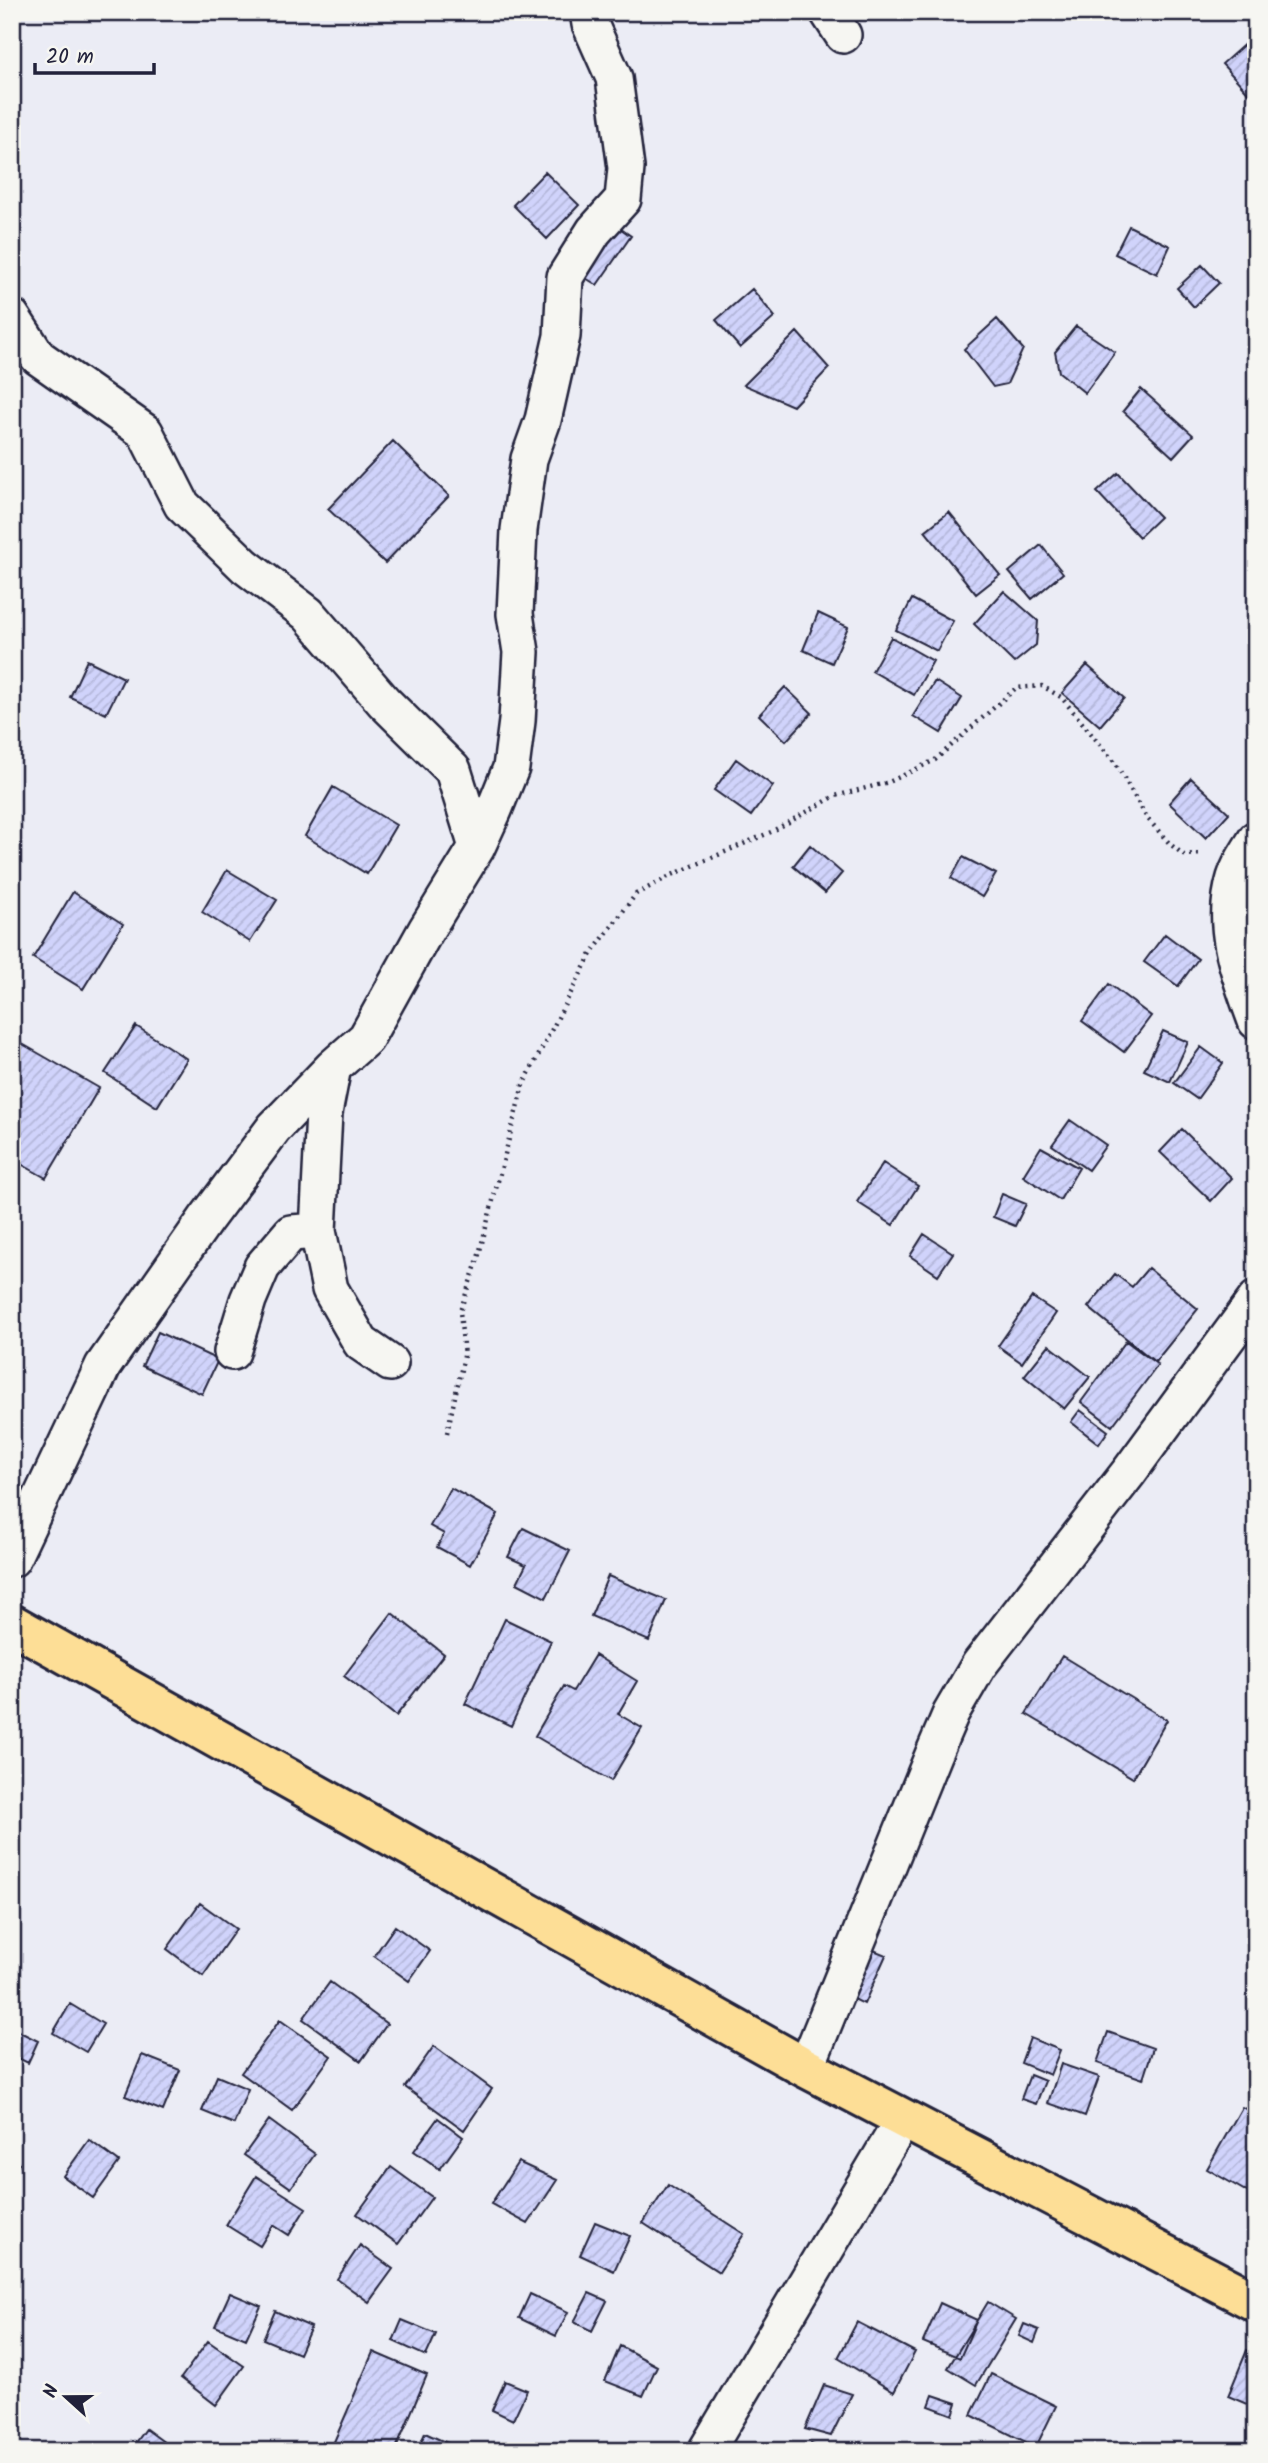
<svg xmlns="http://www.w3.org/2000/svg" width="1268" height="2463" font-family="Kalam,sans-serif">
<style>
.building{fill:url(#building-hatch);stroke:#22223b;stroke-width:2}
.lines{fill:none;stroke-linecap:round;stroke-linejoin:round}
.street-casing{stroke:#22223b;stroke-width:40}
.primary-casing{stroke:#22223b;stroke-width:44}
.path{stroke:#22223b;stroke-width:4.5;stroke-dasharray:2 5;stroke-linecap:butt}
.street{stroke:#f6f6f2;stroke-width:35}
.primary{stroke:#fdde96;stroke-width:38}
</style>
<defs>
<pattern id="building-hatch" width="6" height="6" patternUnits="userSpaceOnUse" patternTransform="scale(1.75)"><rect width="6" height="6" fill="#d0d3fb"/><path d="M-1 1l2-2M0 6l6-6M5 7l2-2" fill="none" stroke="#b2b5d8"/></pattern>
</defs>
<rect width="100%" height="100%" fill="#ebecf5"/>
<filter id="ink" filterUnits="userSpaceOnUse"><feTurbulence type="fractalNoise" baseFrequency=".0143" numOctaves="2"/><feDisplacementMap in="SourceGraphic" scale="14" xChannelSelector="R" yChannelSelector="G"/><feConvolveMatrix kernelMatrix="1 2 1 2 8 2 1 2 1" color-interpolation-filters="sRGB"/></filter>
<g filter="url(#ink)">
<path class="building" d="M1256,34V99L1255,100L1222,64Z
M545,172L579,205L547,239L513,205Z
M614,224L631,236L597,285L579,274Z
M1129,226L1170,246L1157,274L1115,254Z
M1202,265L1219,283L1194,307L1177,288Z
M752,289L775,317L740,348L716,320Z
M997,319L1023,349L1007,384L993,387L964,349Z
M1076,326L1115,352L1085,393L1059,372L1055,352Z
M797,332L829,368L793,406L744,385Z
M1141,389L1193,435L1173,457L1123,411Z
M393,441L449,496L385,563L328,509Z
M1118,473L1160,517L1139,537L1097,492Z
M949,512L1000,575L976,594L925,531Z
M1041,545L1063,573L1032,599L1009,572Z
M1004,591L1038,621L1036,645L1014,663L974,624Z
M912,599L953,621L937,651L896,630Z
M818,613L848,627L832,663L803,650Z
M891,637L933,661L914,695L872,671Z
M87,660L124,678L106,714L70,697Z
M1087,665L1124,698L1100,726L1062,693Z
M935,681L962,698L941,733L913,716Z
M785,687L812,713L786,741L759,715Z
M736,759L773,786L751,816L714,790Z
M1191,778L1229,813L1206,838L1169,803Z
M333,787L396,825L367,874L305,836Z
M810,845L842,873L825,893L793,866Z
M963,857L996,874L982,897L951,878Z
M227,870L277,900L250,942L202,912Z
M73,892L123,924L83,989L33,958Z
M1165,934L1198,959L1178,986L1144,962Z
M1109,984L1151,1016L1124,1052L1082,1021Z
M136,1026L187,1059L157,1107L105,1073Z
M1163,1031L1188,1042L1170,1082L1144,1070Z
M12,1038L99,1088L46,1178L12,1159Z
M1201,1047L1223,1063L1197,1099L1174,1083Z
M1070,1120L1106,1145L1088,1170L1052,1145Z
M1182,1129L1232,1178L1211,1201L1160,1152Z
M1041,1147L1079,1168L1060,1200L1023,1176Z
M883,1163L918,1186L893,1225L857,1202Z
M1002,1194L1026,1204L1015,1226L993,1217Z
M924,1234L953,1253L938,1275L910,1256Z
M1148,1268L1198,1309L1155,1362L1088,1307L1115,1274L1132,1287Z
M1032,1297L1056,1313L1022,1363L998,1346Z
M158,1332L218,1360L202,1394L142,1366Z
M1126,1341L1158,1365L1112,1426L1081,1402Z
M1049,1345L1090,1377L1064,1409L1024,1376Z
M1080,1410L1108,1431L1099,1444L1071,1422Z
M451,1488L498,1514L470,1565L437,1547L444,1534L430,1526Z
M523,1528L570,1551L546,1598L517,1583L526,1565L508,1557Z
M608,1576L666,1600L649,1641L591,1616Z
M392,1613L444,1654L396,1716L344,1676Z
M505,1619L551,1641L511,1726L465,1704Z
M595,1655L637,1681L618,1714L642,1728L611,1781L535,1736L564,1686L573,1691Z
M1062,1656L1167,1720L1133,1778L1026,1714Z
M200,1903L236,1929L203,1976L167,1949Z
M395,1926L430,1951L409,1981L374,1956Z
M861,1945L886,1955L864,2004L841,1993Z
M330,1982L387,2024L361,2061L303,2019Z
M70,2004L103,2024L86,2052L53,2033Z
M280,2020L331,2056L292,2110L241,2073Z
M12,2028L38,2041L28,2063L12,2055Z
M1108,2032L1153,2048L1143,2079L1097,2063Z
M1030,2038L1060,2050L1050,2075L1021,2063Z
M434,2046L492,2089L464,2130L405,2087Z
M142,2055L180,2070L163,2111L125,2096Z
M1061,2064L1099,2077L1085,2116L1048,2103Z
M1030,2075L1045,2081L1036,2104L1021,2099Z
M217,2076L248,2089L234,2124L202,2111Z
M1242,2107L1256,2115V2197L1207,2169Z
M438,2118L463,2137L440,2169L414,2151Z
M269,2120L315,2154L291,2188L244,2155Z
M89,2140L119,2162L93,2198L63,2176Z
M12,2160L19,2163L12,2180Z
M518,2162L557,2180L528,2224L491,2204Z
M391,2167L432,2197L398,2244L357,2214Z
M256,2176L306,2208L289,2235L273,2225L260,2246L226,2225Z
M668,2185L744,2234L719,2272L643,2223Z
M595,2222L630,2236L614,2271L580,2255Z
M360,2245L393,2269L369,2302L337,2279Z
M230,2293L261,2306L246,2339L215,2326Z
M589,2293L607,2301L592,2331L574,2322Z
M530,2294L568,2312L556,2336L519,2318Z
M988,2302L1016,2319L976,2385L948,2368Z
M940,2303L977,2320L960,2358L923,2342Z
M275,2311L311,2327L299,2354L263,2339Z
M402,2320L436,2334L426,2356L393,2341Z
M857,2322L915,2352L894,2392L838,2358Z
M1024,2324L1039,2330L1034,2343L1019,2336Z
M208,2341L244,2366L216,2405L181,2378Z
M620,2346L657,2366L643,2396L605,2381Z
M1247,2350L1256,2354V2408L1228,2396Z
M373,2352L427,2375L395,2451H330Z
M991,2374L1056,2406L1036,2447L971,2415Z
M505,2381L527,2390L513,2420L492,2410Z
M824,2385L852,2394L831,2436L805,2429Z
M933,2395L957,2403L953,2415L929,2406Z
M146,2429L176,2451H130Z
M425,2433L465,2451H417Z
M811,2444L825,2451H808Z"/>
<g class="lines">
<defs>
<path id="street" d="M828,12L843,35
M12,317L38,357L145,432L182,505L245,566L308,614L384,702L453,770L477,847
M1256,839C1249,851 1239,864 1235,878C1220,927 1239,974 1256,1021
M232,1352L248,1300L262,1267L291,1233L318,1231
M390,1363L361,1343L330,1289L318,1231L324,1113L333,1067L366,1038L426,930L477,847L494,810L511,768L517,721L521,652L515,614L519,530L529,459L543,420L562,336L565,277L594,231L623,199L626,168L614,78L590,24L588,12
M12,1559L103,1366L206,1219L274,1128L333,1067
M806,2068L933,1755L951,1713L979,1665L1129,1472L1256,1299
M706,2451L904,2118"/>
<path id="primary" d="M12,1624L806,2068L1256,2302"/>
</defs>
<use href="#street" class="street-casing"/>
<use href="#primary" class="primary-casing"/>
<path class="path" d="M447,1433L464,1356L460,1311L477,1262L523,1085L591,954L636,894L672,875L771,832L835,796L889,782L935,760L1016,688L1042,686L1061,697L1116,764L1147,818L1170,844L1184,855L1203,854"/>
<use href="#street" class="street"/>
<use href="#primary" class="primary"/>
</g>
</g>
<rect width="1268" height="2463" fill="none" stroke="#f6f6f2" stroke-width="42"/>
<rect x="21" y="21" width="1226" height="2421" fill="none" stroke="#22223b" stroke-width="2.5" filter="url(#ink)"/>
<g transform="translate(66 2397) rotate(291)" stroke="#f6f6f2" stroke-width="5" paint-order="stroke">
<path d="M0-5L12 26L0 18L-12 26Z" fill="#22223b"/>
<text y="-10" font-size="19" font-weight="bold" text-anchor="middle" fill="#22223b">N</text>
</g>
<path d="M35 63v10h119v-10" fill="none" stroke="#22223b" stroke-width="3.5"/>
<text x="46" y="63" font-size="21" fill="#22223b" stroke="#f6f6f2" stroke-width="5" paint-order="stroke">20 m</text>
</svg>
